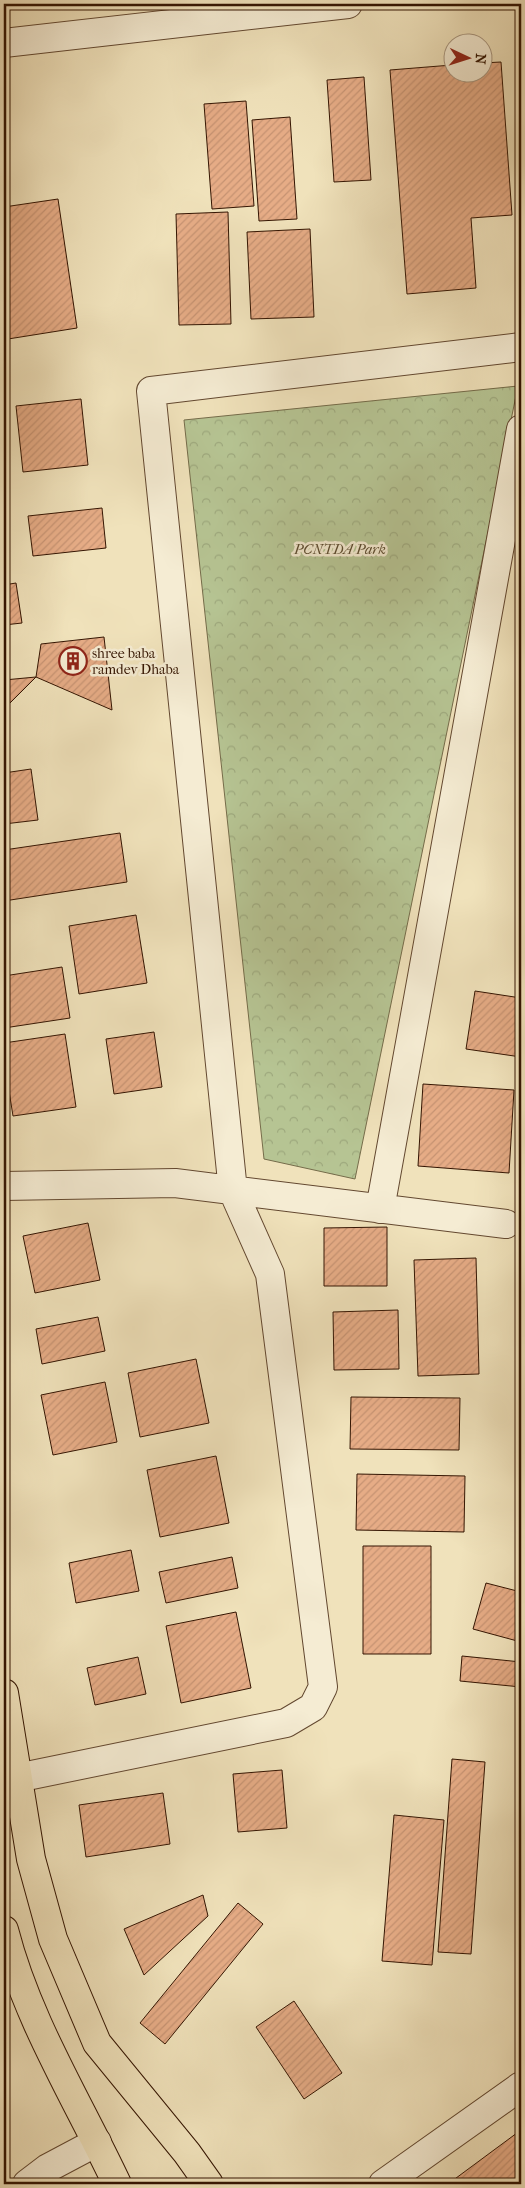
<svg xmlns="http://www.w3.org/2000/svg" width="525" height="2188" font-family="'IM FELL French Canon',serif">
<style>
.park{fill:url(#park-crowns);stroke:#756c4a}
.building{fill:url(#building-hatch);stroke:#341502}
.lines{fill:none;stroke-linecap:round;stroke-linejoin:round}
.street-casing{stroke:#634830;stroke-width:30}
.primary-casing{stroke:#341502;stroke-width:30}
.street{stroke:#f5ecd3;stroke-width:28}
.primary{stroke:#f0e2bb;stroke-width:28}
.labels{text-anchor:middle;stroke-width:5;stroke-linejoin:round;paint-order:stroke}
.park-label{font-size:14px;font-style:italic;fill:#5b4a2e;stroke:#f5ecd3}
.poi-label{font-size:14px;fill:#341502;stroke:#f5ecd3;text-anchor:start}
</style>
<defs>
<pattern id="park-crowns" width="20" height="18" patternUnits="userSpaceOnUse" patternTransform="scale(1.25)"><rect width="20" height="18" fill="#b6c493"/><path d="M2 6a3 3 0 1 1 6 0M12 15a3 3 0 1 1 6 0" fill="none" stroke="#9da87d"/></pattern>
<pattern id="building-hatch" width="6" height="6" patternUnits="userSpaceOnUse" patternTransform="scale(1.25)"><rect width="6" height="6" fill="#e6ac86"/><path d="M-1 1l2-2M0 6l6-6M5 7l2-2" fill="none" stroke="#c69372"/></pattern>
</defs>
<rect width="100%" height="100%" fill="#f0e2bb"/>
<filter id="stains"><feTurbulence type="fractalNoise" baseFrequency=".004" numOctaves="4"/><feColorMatrix values="0 0 0 0 .2 0 0 0 0 .09 0 0 0 0 .02 0 0 0 .5 -.17"/></filter>
<radialGradient id="worn" r=".72"><stop offset=".6" stop-color="#630" stop-opacity="0"/><stop offset="1" stop-color="#630" stop-opacity=".3"/></radialGradient>
<path class="park" d="M518,386L355,1179L264,1159L184,420Z"/>
<path class="building" d="M501,62L512,215L471,218L476,288L407,294L390,70L452,65V72H482V63Z
M364,77L371,180L334,182L327,80Z
M246,101L254,206L212,209L204,104Z
M290,117L297,219L259,221L252,120Z
M58,199L77,328L8,339L4,312V207Z
M228,212L231,324L179,325L176,214Z
M310,229L314,317L251,319L247,232Z
M81,399L88,465L23,472L16,406Z
M102,508L106,548L33,556L28,516Z
M16,583L22,623L4,625V585Z
M104,637L112,710L36,677L41,644Z
M36,677L4,709V680Z
M31,769L38,820L4,824V773Z
M120,833L127,882L4,901V850Z
M136,915L147,983L79,994L69,926Z
M62,967L70,1018L4,1028V976Z
M475,991L521,998V1057L466,1049Z
M154,1032L162,1087L114,1094L106,1039Z
M65,1034L76,1107L13,1116L4,1059V1043Z
M423,1084L514,1090L509,1173L418,1166Z
M88,1223L100,1280L35,1293L23,1236Z
M387,1227V1286H324V1228Z
M476,1258L479,1374L418,1376L414,1260Z
M398,1310L399,1369L334,1370L333,1312Z
M98,1317L105,1351L42,1364L36,1329Z
M196,1359L209,1423L140,1437L128,1373Z
M105,1382L117,1442L53,1455L41,1395Z
M351,1397L460,1398L459,1450L350,1449Z
M216,1456L229,1523L160,1537L147,1470Z
M357,1474L465,1476L464,1532L356,1530Z
M363,1546H431V1654H363Z
M131,1550L139,1591L76,1603L69,1563Z
M232,1557L238,1588L166,1603L159,1572Z
M486,1583L521,1592V1642L473,1629Z
M236,1612L251,1688L181,1703L166,1626Z
M462,1656L521,1662V1687L460,1681Z
M138,1657L146,1694L95,1705L87,1668Z
M452,1759L485,1762L471,1954L438,1952Z
M282,1770L287,1828L238,1832L233,1774Z
M163,1793L170,1844L86,1857L79,1805Z
M394,1815L444,1820L432,1965L382,1961Z
M203,1895L208,1916L144,1975L124,1929Z
M238,1903L263,1924L165,2044L140,2023Z
M294,2001L342,2073L304,2099L256,2027Z
M521,2130V2184H448Z"/>
<g class="lines">
<defs>
<path id="street" d="M4,43L348,4
M4,1186L175,1183L506,1224
M380,1209L521,429
M17,1778L286,1723L313,1707L323,1687L270,1274L233,1191L151,391L521,347
M27,2184L48,2168L97,2142
M383,2184L521,2086"/>
<path id="primary" d="M4,1693L31,1859L53,1939L97,2043L187,2153L209,2184
M4,1930C27,2020 78,2101 117,2184"/>
</defs>
<use href="#street" class="street-casing"/>
<use href="#primary" class="primary-casing"/>
<use href="#street" class="street"/>
<use href="#primary" class="primary"/>
</g>
<defs>
<symbol id="building-ring" viewBox="-11 -11 22 22"><circle r="9.5" fill="#f5ecd3" stroke="#8f2418" stroke-width="1.5"/><path d="M-4-6H4V6H1V3H-1V6H-4ZM-2.5-4.3h1.7v1.8h-1.7ZM.8-4.3h1.7v1.8H.8ZM-2.5-1h1.7V.8h-1.7ZM.8-1h1.7V.8H.8Z" fill="#8f2418"/></symbol>
</defs>
<g fill-rule="evenodd">
<use href="#building-ring" x="57" y="645" width="32" height="32"/>
</g>
<g class="labels">
<g class="park-label">
<text x="340" y="554">PCNTDA Park</text>
</g>
<g class="poi-label">
<text x="92" y="658">shree baba<tspan x="92" dy="16">ramdev Dhaba</tspan></text>
</g>
</g>
<rect width="525" height="2188" fill="none" stroke="#f0e2bb" stroke-width="20"/>
<rect x="5" y="5" width="515" height="2178" fill="none" stroke="#341502" stroke-width="2.5"/>
<rect x="10" y="10" width="505" height="2168" fill="none" stroke="#341502"/>
<g transform="translate(468 58) rotate(94)"><circle r="24" fill="#f5ecd3" stroke="#a8967f"/>
<path d="M0-4L9 19L0 12L-9 19Z" fill="#8f2418"/>
<text y="-8" font-size="14" font-weight="bold" text-anchor="middle" fill="#341502">N</text>
</g>
<rect width="100%" height="100%" filter="url(#stains)"/>
<rect width="100%" height="100%" fill="url(#worn)"/>
</svg>
